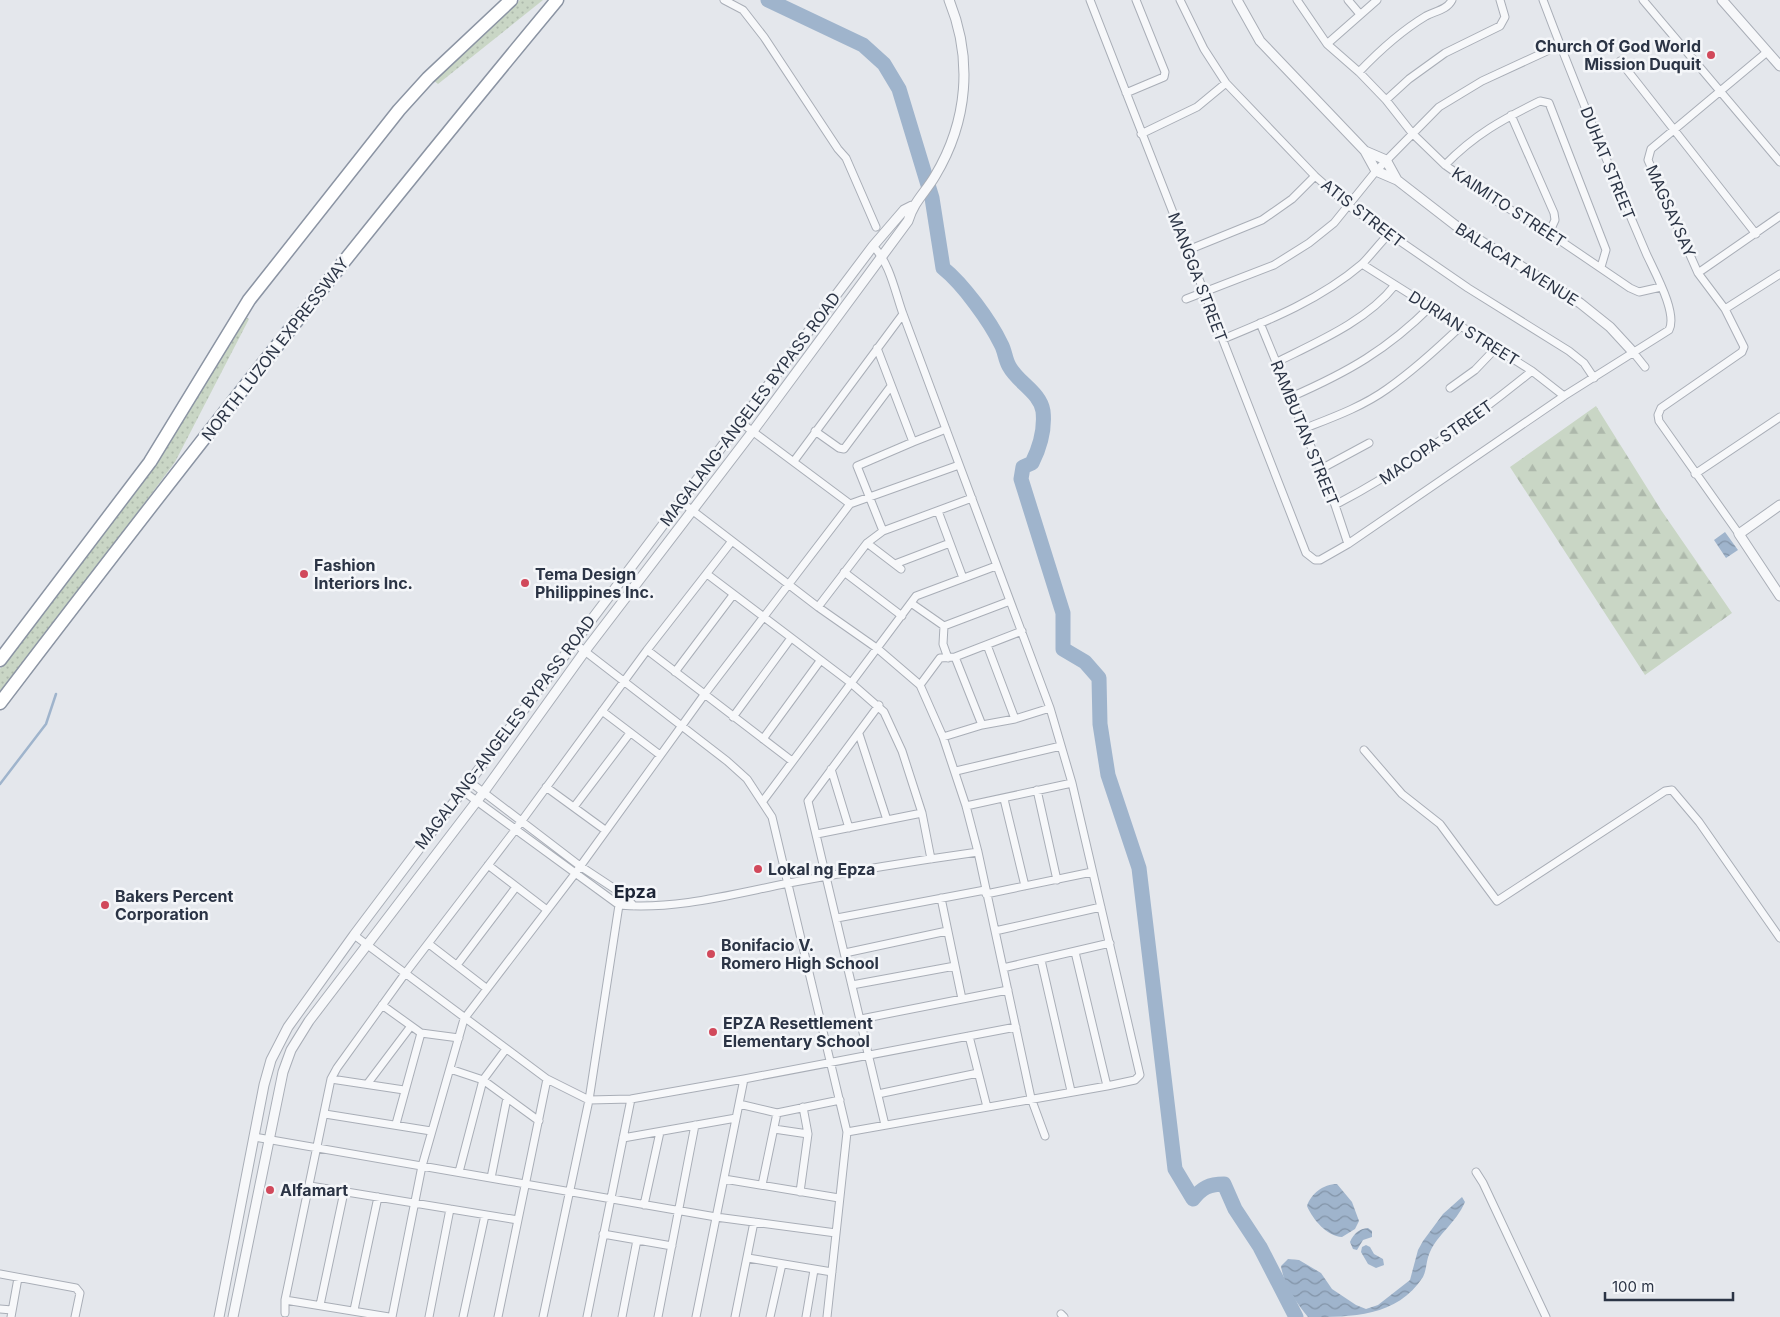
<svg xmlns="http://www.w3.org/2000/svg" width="1780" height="1317" font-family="Inter,sans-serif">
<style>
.grass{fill:url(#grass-dots)}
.forest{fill:url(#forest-firs)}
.water{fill:url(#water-waves)}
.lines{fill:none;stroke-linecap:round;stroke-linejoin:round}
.stream{stroke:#9fb4cc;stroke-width:2.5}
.river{stroke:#9fb4cc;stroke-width:15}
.minor-casing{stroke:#a9aeb7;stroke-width:9}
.tertiary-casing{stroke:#a9aeb7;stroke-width:11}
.motorway-casing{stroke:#8b94a3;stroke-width:15}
.minor{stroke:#f7f8fa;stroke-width:7}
.tertiary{stroke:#f7f8fa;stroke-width:9}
.motorway{stroke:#fff;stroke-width:12}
.poi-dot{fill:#d1495b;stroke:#f4f6f9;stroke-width:2}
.labels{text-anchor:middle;stroke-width:5;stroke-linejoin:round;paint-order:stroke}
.poi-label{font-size:16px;font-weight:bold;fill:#2b3445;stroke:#f4f6f9;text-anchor:start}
.street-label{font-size:16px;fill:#2b3445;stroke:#f4f6f9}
.neighbourhood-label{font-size:18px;font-weight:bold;fill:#1d2536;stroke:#f4f6f9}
</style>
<defs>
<pattern id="grass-dots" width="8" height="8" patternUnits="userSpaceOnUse" patternTransform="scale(1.25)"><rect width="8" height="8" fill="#c9d6c5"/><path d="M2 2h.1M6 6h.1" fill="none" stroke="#adb8ab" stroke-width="1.8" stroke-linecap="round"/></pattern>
<pattern id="forest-firs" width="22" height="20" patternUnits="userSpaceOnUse" patternTransform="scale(1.25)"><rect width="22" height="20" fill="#c9d6c5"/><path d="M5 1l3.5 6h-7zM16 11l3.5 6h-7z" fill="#adb8ab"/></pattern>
<pattern id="water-waves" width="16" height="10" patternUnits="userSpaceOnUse" patternTransform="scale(1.25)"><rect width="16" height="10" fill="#9fb4cc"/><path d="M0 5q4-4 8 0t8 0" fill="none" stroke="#8293a7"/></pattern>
</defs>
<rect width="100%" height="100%" fill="#e4e7ec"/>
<path class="grass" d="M520,0H543L438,84L433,80Z
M243,315L249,319L175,462L0,698V669L38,618Z"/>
<path class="forest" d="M1596,406L1661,510L1732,613L1645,675L1510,467Z"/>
<path class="water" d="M1725,532L1738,550L1726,558L1714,540Z
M1337,1184L1352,1202L1359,1221L1355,1229L1342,1237C1327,1236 1313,1220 1307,1206C1311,1194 1323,1184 1337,1184Z
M1462,1197L1465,1202C1456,1223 1438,1234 1430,1252C1426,1260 1427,1269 1423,1277C1397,1317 1352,1317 1308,1317C1296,1302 1284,1286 1281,1266L1288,1259L1299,1260L1321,1273L1332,1289L1356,1305L1366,1309L1378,1305L1410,1280L1418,1250L1423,1241L1443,1214Z
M1368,1228L1372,1231V1237L1363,1240L1357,1250L1353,1249L1350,1242C1354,1233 1359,1229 1368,1228Z
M1366,1245L1370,1247L1374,1254L1383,1259L1384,1265L1376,1268L1368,1264L1361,1252L1362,1247Z"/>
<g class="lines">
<path class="stream" d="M0,784L46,724L56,694"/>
<path class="river" d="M768,0L863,45L884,64L899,89L932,198L943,268C963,284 990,321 1001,344C1005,351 1005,359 1009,366C1018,383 1040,392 1043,411C1045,429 1040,447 1032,463L1023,467L1021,479L1063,613V649L1085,662L1099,678L1100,724L1108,775L1139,868L1175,1169L1193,1199C1202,1188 1209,1184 1224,1184L1235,1209L1260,1247L1296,1317"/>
<defs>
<path id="minor" d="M724,0L743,10L764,37L838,149L846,158L876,227
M1090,0L1306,553L1315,560H1320L1348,544L1564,396L1669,330C1678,313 1654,271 1646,253C1610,169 1575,85 1543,0
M1180,0L1204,49L1226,83L1315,176L1349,206L1468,288L1569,351L1584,363L1594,378
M1297,0L1327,44L1359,72L1386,100L1412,133L1445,165L1496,201L1549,233L1630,288L1639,292L1661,287
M1348,0L1359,13
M1643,0L1780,162
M1327,44L1377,0
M1620,61L1756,234
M1359,72C1379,51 1401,31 1426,16C1435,11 1447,10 1452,0
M1126,93L1164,77L1165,72L1136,0
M1386,100L1409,79L1445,53L1500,26L1505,17L1500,0
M1511,115L1554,213L1555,220L1549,233
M1141,134L1197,107L1226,83
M1445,165C1474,135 1503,119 1540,101L1549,103L1606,250L1601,267
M1188,250L1262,220L1292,199L1315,176
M1362,264L1532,371L1564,396
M1698,273L1780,216
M1186,299L1274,265L1309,243L1334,223L1376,171L1439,107L1482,81L1560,45
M1725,309L1780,274
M1260,323L1335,505L1348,544
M1223,339C1272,319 1321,299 1362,264C1371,255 1379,244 1388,235
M877,348L913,442L946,429
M1633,352L1645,367
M1277,362C1317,342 1367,321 1395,285
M1450,388L1475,370L1496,348
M1291,397C1348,372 1387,350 1431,306
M740,422L850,504
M1303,429C1331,418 1362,407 1387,389C1414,370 1438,348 1461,326
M815,431L839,448L844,449L891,386
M794,461L903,314
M1319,470L1369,443
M1695,474L1780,417
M680,501L818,607L878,649L920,685L943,737L966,806L978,852L1031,1098L1045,1136
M1335,505C1406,468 1470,421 1532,371
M938,511L963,578
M883,531L857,466L913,442
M1739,534L1659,421L1658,415L1661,408L1742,352L1744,347L1725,309L1698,273L1648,160L1651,149L1767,52
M867,543L901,569
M895,564L950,543
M844,572L902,616
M707,574L851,683L884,712L902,751L922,813L931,859
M911,603L944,626L1010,601
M818,607L867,543L883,531L972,498
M944,626L943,644L948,658
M573,642L727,761L747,779L772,817L847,1132L827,1317
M987,645L1015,719L1050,708
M647,650L792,761
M675,672L733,595
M920,685L940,658L955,657L1022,631
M879,705L808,801L885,1125
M602,711L660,755
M733,717L791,638
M982,725L1015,719
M859,734L887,820
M943,737L982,725L955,657
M763,739L820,661
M1364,750L1402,794L1440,824L1497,901L1665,791L1672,790L1699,822L1780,938
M831,769L849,828
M956,771L1061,746
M470,782L580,866L624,895L634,906
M546,787L605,830
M1037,790L1057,880
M463,791L619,905C676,910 733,894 789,883C852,871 914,861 978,852
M1004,799L1025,886
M763,801L916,596L996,566
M966,806L1072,783
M574,807L630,733
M817,834L922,813
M488,865L547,910
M986,894L1092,872
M941,898L962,999
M837,918L985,890
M995,931L1101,907
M354,935L547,1079L589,1100L631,1099L744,1079L1016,1027
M429,944L486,988
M1075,952L1107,1086
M845,953L947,931
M1041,960L1071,1091
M457,965L516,887
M1003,968L1110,943
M852,985L955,966
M382,1005L421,1033L459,1038
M861,1019L1008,990
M969,1036L987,1107
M450,1069L483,1080L539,1121
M331,1079L404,1090
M368,1083L411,1026
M878,1094L978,1073
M739,1104L777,1113L840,1100
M325,1114L431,1131
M396,1124L421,1033
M774,1129L808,1134
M847,1132L1107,1086L1135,1080L1140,1075L1072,783L1050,708L903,314C895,292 890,263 873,246
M254,1137L716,1217L836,1233
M623,1138L736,1118
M459,1172L483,1080L506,1049
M1476,1172L1483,1183L1546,1317
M491,1178L507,1098
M724,1179L839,1198
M762,1185L777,1113
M310,1186L518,1220
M800,1192L808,1134L803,1107
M644,1205L660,1132
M603,1234L672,1246
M748,1258L832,1272
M0,1274L76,1288L80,1293L75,1317
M285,1300L389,1317
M320,1305L344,1192
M0,1309L12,1310
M354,1310L378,1197
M285,1313V1300L331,1079L337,1068L404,975L515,830L647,650L732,541
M1061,1314L1064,1317
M11,1317L18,1278
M392,1317L422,1166L464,1019L574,875L704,695L850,504L959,465
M429,1317L450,1209
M463,1317L485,1215
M498,1317L547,1079
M543,1317L589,1100L619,905L624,895
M587,1317L631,1099
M622,1317L637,1240
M658,1317L695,1125
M696,1317L744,1079
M735,1317L754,1222
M770,1317L782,1264
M806,1317L814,1270"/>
<path id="tertiary" d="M1237,0L1260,41L1365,151L1376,171L1397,180L1455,225L1580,303L1610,327L1633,352
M1722,0L1780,66
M1365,151L1386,160L1397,180
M1780,505L1739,534L1780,596
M219,1317L264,1085L271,1060L288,1027L354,935L873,246L904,210L912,206
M233,1317L283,1072L291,1050L309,1021L483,793L585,651L753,431L908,221C914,201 925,193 935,176C968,121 973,59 949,0"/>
<path id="motorway" d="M0,660L150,462L249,300L399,110L428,78L511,0
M0,703C181,465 366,230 557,0"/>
</defs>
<use href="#minor" class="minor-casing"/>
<use href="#tertiary" class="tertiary-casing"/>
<use href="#motorway" class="motorway-casing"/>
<use href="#minor" class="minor"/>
<use href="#tertiary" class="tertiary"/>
<use href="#motorway" class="motorway"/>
</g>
<g class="poi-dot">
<circle cx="1711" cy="55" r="5"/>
<circle cx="304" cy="574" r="5"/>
<circle cx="525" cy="583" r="5"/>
<circle cx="758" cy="869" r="5"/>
<circle cx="105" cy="905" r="5"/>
<circle cx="711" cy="954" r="5"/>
<circle cx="713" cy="1032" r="5"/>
<circle cx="270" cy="1190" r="5"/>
</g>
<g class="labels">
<g class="poi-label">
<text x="1701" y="52" text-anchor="end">Church Of God World<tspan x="1701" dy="18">Mission Duquit</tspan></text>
<text x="314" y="571">Fashion<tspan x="314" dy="18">Interiors Inc.</tspan></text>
<text x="535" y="580">Tema Design<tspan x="535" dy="18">Philippines Inc.</tspan></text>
<text x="768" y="875">Lokal ng Epza</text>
<text x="115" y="902">Bakers Percent<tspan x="115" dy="18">Corporation</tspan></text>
<text x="721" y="951">Bonifacio V.<tspan x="721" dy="18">Romero High School</tspan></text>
<text x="723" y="1029">EPZA Resettlement<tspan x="723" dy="18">Elementary School</tspan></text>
<text x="280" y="1196">Alfamart</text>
</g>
<g class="street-label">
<text transform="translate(1608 163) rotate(68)" y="6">DUHAT STREET</text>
<text transform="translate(1509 207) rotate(33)" y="6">KAIMITO STREET</text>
<text transform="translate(1671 211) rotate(66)" y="6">MAGSAYSAY</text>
<text transform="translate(1363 213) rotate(38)" y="6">ATIS STREET</text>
<text transform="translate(1517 264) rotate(32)" y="6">BALACAT AVENUE</text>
<text transform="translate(1198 277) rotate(69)" y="6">MANGGA STREET</text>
<text transform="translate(1464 328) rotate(32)" y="6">DURIAN STREET</text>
<text transform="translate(275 349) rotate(-52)" y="6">NORTH LUZON EXPRESSWAY</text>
<text transform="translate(750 409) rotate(-53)" y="6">MAGALANG-ANGELES BYPASS ROAD</text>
<text transform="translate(1305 433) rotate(68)" y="6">RAMBUTAN STREET</text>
<text transform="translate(1436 442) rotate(-35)" y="6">MACOPA STREET</text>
<text transform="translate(505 732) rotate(-53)" y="6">MAGALANG-ANGELES BYPASS ROAD</text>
</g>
<g class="neighbourhood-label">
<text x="635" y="898">Epza</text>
</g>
</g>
<path d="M1605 1292v8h128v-8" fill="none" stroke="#2b3445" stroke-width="2.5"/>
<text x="1612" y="1292" font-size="15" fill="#2b3445" stroke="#f4f6f9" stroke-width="4" paint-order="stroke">100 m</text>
</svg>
